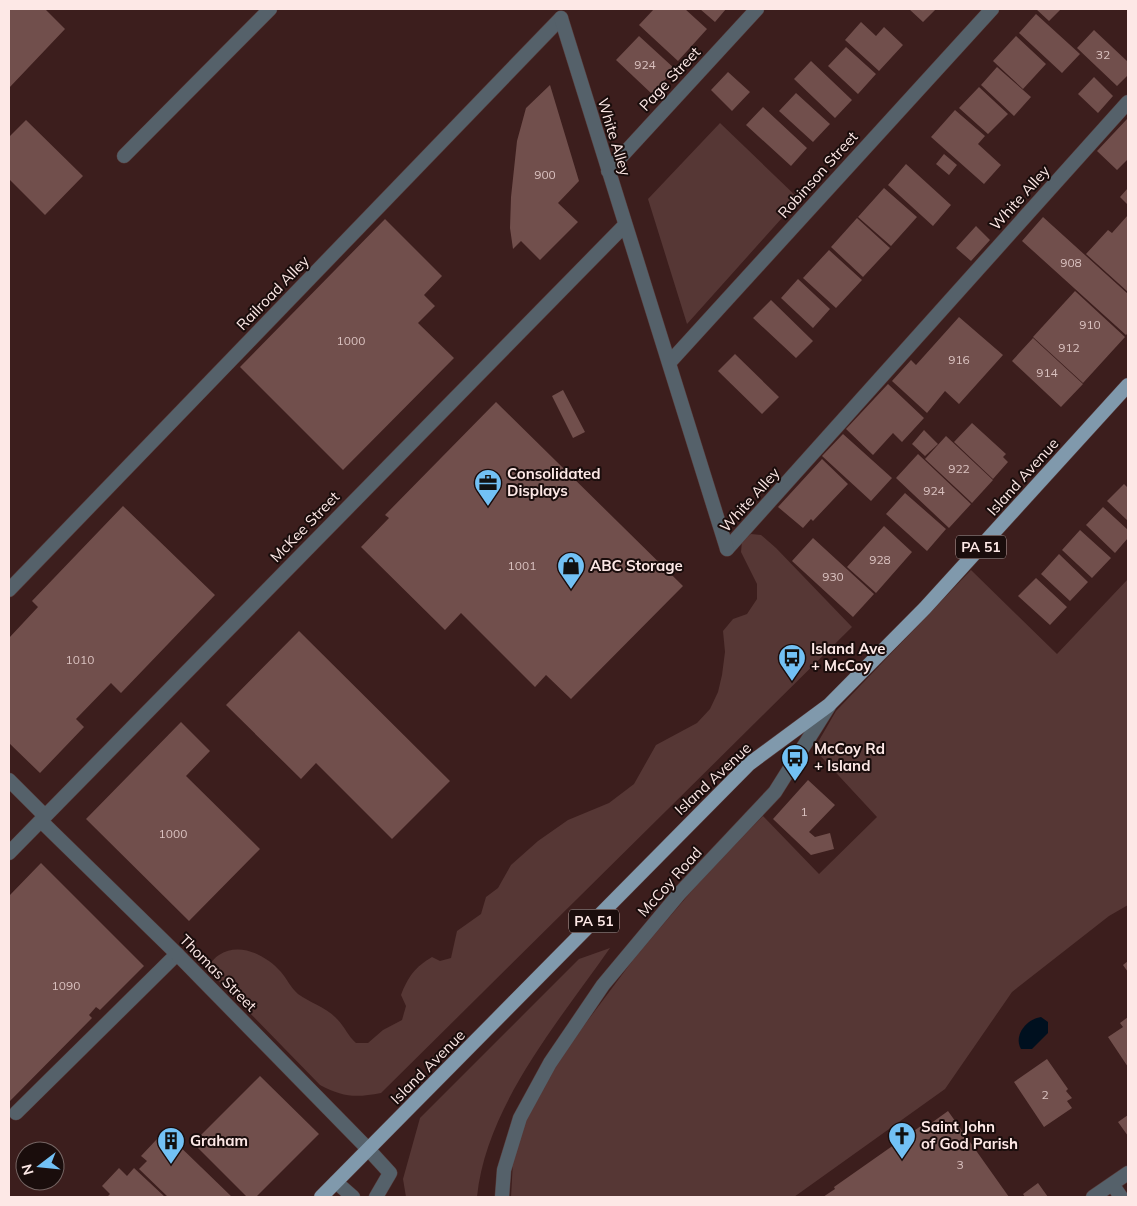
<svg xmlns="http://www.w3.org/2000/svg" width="1137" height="1206" font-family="Mulish,sans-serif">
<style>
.green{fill:#563735}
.water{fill:#00101f}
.building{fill:#714f4c}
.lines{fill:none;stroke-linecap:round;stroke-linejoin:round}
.service-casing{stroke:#573a39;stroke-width:15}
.minor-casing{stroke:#573a39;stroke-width:15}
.tertiary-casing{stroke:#573a39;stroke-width:15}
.primary-casing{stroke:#573a39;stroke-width:15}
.service{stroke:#55616a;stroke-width:14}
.minor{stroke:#55616a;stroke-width:14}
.tertiary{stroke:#55616a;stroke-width:14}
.primary{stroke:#8099ac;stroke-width:14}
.labels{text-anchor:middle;stroke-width:4;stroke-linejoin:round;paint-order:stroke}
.number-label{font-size:12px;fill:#dac2c0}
.shield{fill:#1a0d0c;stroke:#b9a6a5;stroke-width:1}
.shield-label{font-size:14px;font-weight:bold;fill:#fde8e6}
.street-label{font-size:15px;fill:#fde8e6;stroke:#1a0d0c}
.poi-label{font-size:15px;font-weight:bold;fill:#fde8e6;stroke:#1a0d0c;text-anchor:start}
</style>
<rect width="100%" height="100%" fill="#3c1e1d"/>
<path class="green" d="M720,123L799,199L687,324L648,199Z
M751,534L761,535L776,548L852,627L381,1093C355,1098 343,1097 320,1085L206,968C210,964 214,958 219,955C240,941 267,956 281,972C287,979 291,988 298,994C310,1003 326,1007 337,1019C345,1027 348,1036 356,1043H368L383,1030L402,1020L406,1006L401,995C408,977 415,967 432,957L440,961L451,958L457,931L481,914L486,897L498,888L511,865L538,841L568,820L609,803L634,784L656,745L697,723L710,709L718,692L722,675L725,652L723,631L733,619L747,614L757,599V584L741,552L742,541Z
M971,570L1057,654L1128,579V905L1109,916L1012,992L945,1089L794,1197H511L514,1143L559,1059L636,956L708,872L763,816L819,874L877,817L814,749L836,711Z
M610,948C559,1021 486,1106 477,1197H406L403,1179L420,1118L579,959Z"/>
<path class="water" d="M1041,1017L1048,1022V1033L1032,1049H1021C1013,1035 1027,1019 1041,1017Z"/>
<path class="building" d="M9,9H45L65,29L9,88Z
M654,9H685L707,29L678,61L639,25Z
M700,9H726L715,22Z
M909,9H936L923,22Z
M1036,9H1061L1049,21Z
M1036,14L1080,54L1062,73L1019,33Z
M861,22L876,36L884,27L903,45L879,71L845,40Z
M1094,30L1128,62V75L1117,86L1077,48Z
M639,36L675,69L652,94L616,60Z
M1016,36L1046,64L1023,89L993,61Z
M846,47L876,74L858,94L828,66Z
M811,61L852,100L835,118L794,79Z
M997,67L1031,97L1014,116L981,85Z
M728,72L750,92L732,111L711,90Z
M1094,77L1113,96L1098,113L1078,94Z
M550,85L579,181L558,203L578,222L540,260L521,241L513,249L510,228L511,197L517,141L526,108Z
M979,87L1008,114L988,134L959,108Z
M796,93L830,124L813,142L779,111Z
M763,107L807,148L791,166L746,125Z
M955,110L985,136L978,144L1001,165L984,184L931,137Z
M1128,118V159L1117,170L1097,151Z
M26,120L83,176L45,215L9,179V137Z
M944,154L957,165L949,175L936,164Z
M906,164L951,205L933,226L888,185Z
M884,188L917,217L891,246L858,217Z
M1128,188V205L1120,197Z
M1128,215V292L1086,254L1108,230L1112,233Z
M1043,217L1128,294V333L1126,335L1022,241Z
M857,218L890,248L863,277L831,247Z
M385,219L442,276L424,295L435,306L418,323L454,358L343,470L240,367Z
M976,226L990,240L971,261L956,248Z
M829,250L862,280L836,308L803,278Z
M798,279L830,309L813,328L781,298Z
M1075,291L1125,337L1083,383L1033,337Z
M771,300L813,341L796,358L753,318Z
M959,317L1003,355L959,404L945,391L927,413L892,381L911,360L916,365Z
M1033,338L1083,384L1061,407L1012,361Z
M735,354L779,397L762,414L718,371Z
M888,384L924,418L902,442L893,433L873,455L846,429Z
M563,390L585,432L573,438L552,396Z
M496,402L683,586L571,699L546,675L535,687L461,613L445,630L361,547L389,518L385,515Z
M972,423L1006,454L1003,457L1008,462L993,479L954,442Z
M924,430L938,444L925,456L912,444Z
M843,434L892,478L871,501L822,456Z
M946,436L993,480L972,503L925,459Z
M918,454L971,504L949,528L896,478Z
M822,459L848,484L813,521L811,519L803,528L778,507Z
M1124,484L1128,488V521L1107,501Z
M905,493L946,529L927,551L886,514Z
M123,506L215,595L121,693L111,683L76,719L84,727L40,773L9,743V638L38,607L32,601Z
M1103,507L1128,530V538L1115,553L1086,525Z
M884,526L912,552L876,593L847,567Z
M1080,530L1111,558L1092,578L1062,550Z
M813,538L874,594L853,617L792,561Z
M1059,554L1088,582L1070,601L1041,574Z
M1036,578L1067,607L1050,625L1018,596Z
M299,631L450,781L392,839L316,763L301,779L226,705Z
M181,722L210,751L186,776L260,849L189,921L86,819Z
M808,780L835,805L809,832L815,837L830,833L834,849L811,855L773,819Z
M41,863L144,966L100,1010L96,1007L89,1015L92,1018L9,1102V896Z
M1128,961V972L1123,965Z
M1128,1017V1067L1108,1037L1123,1027L1120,1023Z
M1047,1059L1068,1089L1066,1091L1072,1098L1067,1101L1072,1108L1044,1127L1014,1082Z
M260,1076L319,1134L256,1197H247L193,1143Z
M948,1111L1009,1197H823L835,1189L834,1187L928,1121L930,1124Z
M1128,1115V1136L1118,1122Z
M170,1137L232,1197H168L139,1169L147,1161L141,1156L157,1139L163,1144Z
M119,1168L127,1176L134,1168L165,1197H107L110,1194L102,1186Z
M1038,1183L1048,1197H1025L1023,1194Z"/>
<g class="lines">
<defs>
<path id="service" d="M124,156L270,9
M727,549L1128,102
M9,590L561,18
M16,1113L177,954
M369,1150L390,1173L376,1197
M336,1182L353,1197"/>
<path id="minor" d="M561,18L727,549
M608,171L757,9
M669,363L992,9
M9,780L45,816
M41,821L177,954L369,1150
M9,853L625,225
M1112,1184L1121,1197
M1093,1197L1128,1173"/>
<path id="tertiary" d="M502,1197L504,1170L520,1118L550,1063L603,985L679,894L775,792L829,706"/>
<path id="primary" d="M321,1197L749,764L829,705L925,608L1128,385"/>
</defs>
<use href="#service" class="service-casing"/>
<use href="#minor" class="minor-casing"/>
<use href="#tertiary" class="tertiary-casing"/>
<use href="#primary" class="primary-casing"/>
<use href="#service" class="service"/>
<use href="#minor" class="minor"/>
<use href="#tertiary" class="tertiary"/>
<use href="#primary" class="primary"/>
</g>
<defs>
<symbol id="office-pin" viewBox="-11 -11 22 30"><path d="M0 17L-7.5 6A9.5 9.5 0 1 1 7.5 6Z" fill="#72c1f5" stroke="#1a0d0c"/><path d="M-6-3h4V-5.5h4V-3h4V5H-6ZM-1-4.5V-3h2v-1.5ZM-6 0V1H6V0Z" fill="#111"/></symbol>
<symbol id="shop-pin" viewBox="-11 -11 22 30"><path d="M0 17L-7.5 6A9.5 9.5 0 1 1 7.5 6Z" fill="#72c1f5" stroke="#1a0d0c"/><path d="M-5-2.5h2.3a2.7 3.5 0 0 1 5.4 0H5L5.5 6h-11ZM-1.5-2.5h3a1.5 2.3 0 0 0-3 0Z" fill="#111"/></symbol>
<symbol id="bus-pin" viewBox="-11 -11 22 30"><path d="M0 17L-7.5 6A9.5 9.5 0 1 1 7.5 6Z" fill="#72c1f5" stroke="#1a0d0c"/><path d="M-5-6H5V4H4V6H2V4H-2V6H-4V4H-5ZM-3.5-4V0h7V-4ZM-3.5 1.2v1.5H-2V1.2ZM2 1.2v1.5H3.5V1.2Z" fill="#111"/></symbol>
<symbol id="church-pin" viewBox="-11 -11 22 30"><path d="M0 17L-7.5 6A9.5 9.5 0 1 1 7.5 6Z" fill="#72c1f5" stroke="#1a0d0c"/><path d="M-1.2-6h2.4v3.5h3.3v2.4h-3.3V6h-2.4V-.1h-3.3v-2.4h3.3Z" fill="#111"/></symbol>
<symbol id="building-pin" viewBox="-11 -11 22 30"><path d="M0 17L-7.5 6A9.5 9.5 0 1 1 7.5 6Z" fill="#72c1f5" stroke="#1a0d0c"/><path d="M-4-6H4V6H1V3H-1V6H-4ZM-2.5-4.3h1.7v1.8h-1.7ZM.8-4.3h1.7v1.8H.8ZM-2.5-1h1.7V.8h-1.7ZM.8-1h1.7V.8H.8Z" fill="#111"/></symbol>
</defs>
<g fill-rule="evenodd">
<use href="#office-pin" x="472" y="467" width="32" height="43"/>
<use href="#shop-pin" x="555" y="550" width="32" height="43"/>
<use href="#bus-pin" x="776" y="642" width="32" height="43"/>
<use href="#bus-pin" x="779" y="742" width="32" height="43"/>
<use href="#church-pin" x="886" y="1120" width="32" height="43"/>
<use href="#building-pin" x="155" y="1125" width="32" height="43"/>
</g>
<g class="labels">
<g class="number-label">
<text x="1103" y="59">32</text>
<text x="645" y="69">924</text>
<text x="545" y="179">900</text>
<text x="1071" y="267">908</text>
<text x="1090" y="329">910</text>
<text x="351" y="345">1000</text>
<text x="1069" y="352">912</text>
<text x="959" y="364">916</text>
<text x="1047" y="377">914</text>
<text x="959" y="473">922</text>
<text x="934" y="495">924</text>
<text x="880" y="564">928</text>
<text x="522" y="570">1001</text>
<text x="833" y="581">930</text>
<text x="80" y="664">1010</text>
<text x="804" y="816">1</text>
<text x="173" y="838">1000</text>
<text x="66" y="990">1090</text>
<text x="1045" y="1099">2</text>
<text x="960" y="1169">3</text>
</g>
<g class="shield">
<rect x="956" y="535.5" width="50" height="23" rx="4"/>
<rect x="569" y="909.5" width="50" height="23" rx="4"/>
</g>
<g class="shield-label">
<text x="981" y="552">PA 51</text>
<text x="594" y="926">PA 51</text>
</g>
<g class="street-label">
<text transform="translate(670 79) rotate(-47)" y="5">Page Street</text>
<text transform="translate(614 137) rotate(73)" y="5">White Alley</text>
<text transform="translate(818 175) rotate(-48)" y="5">Robinson Street</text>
<text transform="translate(1020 198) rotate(-48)" y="5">White Alley</text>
<text transform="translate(273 293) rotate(-46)" y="5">Railroad Alley</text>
<text transform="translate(1023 477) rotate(-48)" y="5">Island Avenue</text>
<text transform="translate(750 500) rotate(-48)" y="5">White Alley</text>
<text transform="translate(305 527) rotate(-46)" y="5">McKee Street</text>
<text transform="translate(713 779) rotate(-43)" y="5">Island Avenue</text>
<text transform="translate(670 882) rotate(-48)" y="5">McCoy Road</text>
<text transform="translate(218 973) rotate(45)" y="5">Thomas Street</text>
<text transform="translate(428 1067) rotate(-45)" y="5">Island Avenue</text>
</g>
<g class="poi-label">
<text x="507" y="479">Consolidated<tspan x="507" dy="17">Displays</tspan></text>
<text x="590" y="571">ABC Storage</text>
<text x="811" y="654">Island Ave<tspan x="811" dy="17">+ McCoy</tspan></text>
<text x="814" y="754">McCoy Rd<tspan x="814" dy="17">+ Island</tspan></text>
<text x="921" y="1132">Saint John<tspan x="921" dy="17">of God Parish</tspan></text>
<text x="190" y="1146">Graham</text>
</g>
</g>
<rect width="1137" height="1206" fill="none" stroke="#fde8e6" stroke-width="20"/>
<g transform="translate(40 1166) rotate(254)"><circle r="24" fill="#1a0d0c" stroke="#756563"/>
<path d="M0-4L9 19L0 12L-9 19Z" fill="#72c1f5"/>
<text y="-8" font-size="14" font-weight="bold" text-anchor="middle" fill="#fde8e6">N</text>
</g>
</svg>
